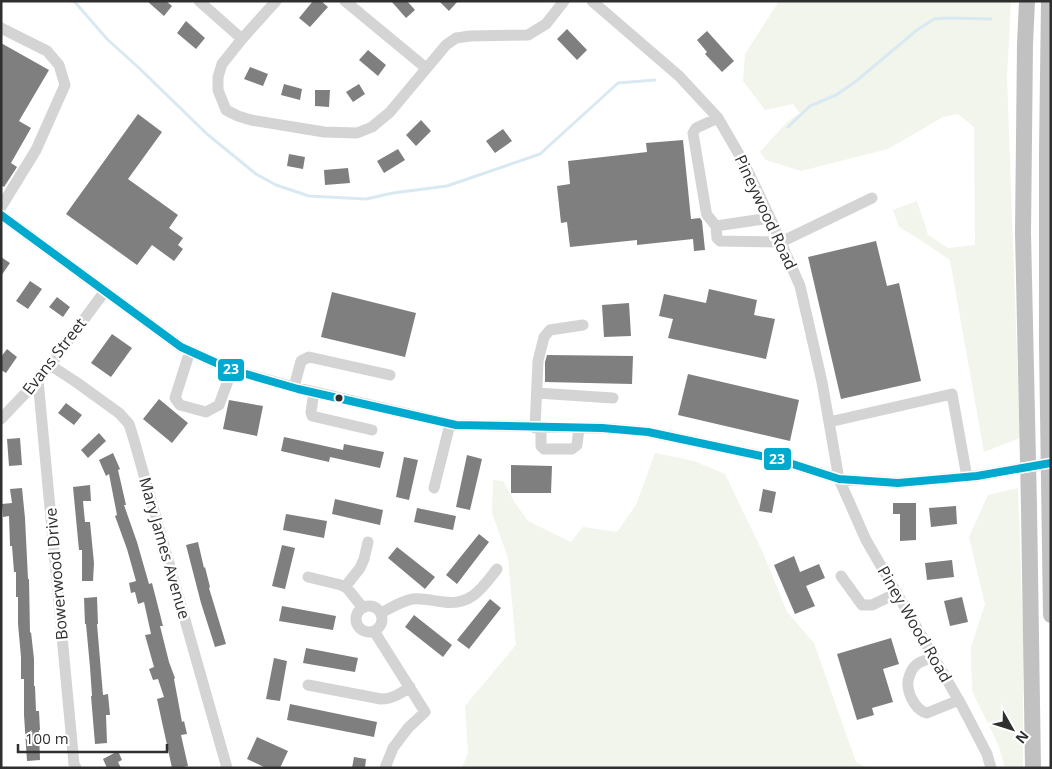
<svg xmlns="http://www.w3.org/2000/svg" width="1052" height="769" font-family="'Open Sans',sans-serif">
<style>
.green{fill:#f1f5ec}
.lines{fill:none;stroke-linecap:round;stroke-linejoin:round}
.stream{stroke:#d9e9f2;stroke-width:3}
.building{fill:#7f7f7f}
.minor{stroke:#d4d4d4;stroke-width:11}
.highway{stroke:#c1c1c1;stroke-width:16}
.minor-bridge{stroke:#d4d4d4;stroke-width:11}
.bus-1-casing{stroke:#fff;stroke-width:11}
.bus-1{stroke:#00a9ce;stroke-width:8}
.bus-dot{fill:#2f2f2f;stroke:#fff;stroke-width:2}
.labels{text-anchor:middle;stroke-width:5;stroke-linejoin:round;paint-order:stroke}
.street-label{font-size:16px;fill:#2f2f2f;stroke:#fff}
.line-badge{stroke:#fff;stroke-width:2}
.badge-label{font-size:14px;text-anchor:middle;font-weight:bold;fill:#fff}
</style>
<rect width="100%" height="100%" fill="#fff"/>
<path class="green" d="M779,1H1011L1007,77L1020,438L984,452L950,260L919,239L899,227L893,210L917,201L928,235L948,248L975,245L974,127L958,114L943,117L888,149L801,171L766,160L760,152L787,122L800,113L793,104L765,110L743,81L745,54Z
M655,453L694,461L725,474L763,553L787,612L814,643L856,762L867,768H462L468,752L465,706L516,645L508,558L492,513L493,480L503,481L515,503L528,521L571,542L583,527L617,532L636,505Z
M1018,488L1023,632V768H1005L998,744L972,691L971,647L985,604L969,537L988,495Z"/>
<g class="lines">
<path class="stream" d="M74,1L107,39L139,68L207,134L256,174L276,185L309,196L366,199L393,193L447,186L540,154L618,83L655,80
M788,127L810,106L836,95L855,82L917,30L934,19L949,18L991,19"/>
</g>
<path class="building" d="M147,1H166L172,6L164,16Z
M313,1H321L328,7L310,27L299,18Z
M391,1H407L415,10L406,18Z
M439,1H458L449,11Z
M186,21L205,38L196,49L177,33Z
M567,29L587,50L577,60L557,39Z
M707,31L734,61L722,72L705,54L707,52L697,40Z
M1,43L49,70L19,121L31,128L11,163L17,167L4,187L1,185Z
M368,50L386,65L378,76L359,60Z
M250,67L268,74L263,86L244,79Z
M284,84L302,89L300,100L281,95Z
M359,84L365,94L353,102L346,92Z
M315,90H330L329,107L315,106Z
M138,114L162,132L128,179L178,215L169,228L183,238L178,245L183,249L174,261L152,245L137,265L66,214Z
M421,120L431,131L416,146L406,135Z
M503,129L512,141L495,153L486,141Z
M683,140L691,219L700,218L702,221L705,250L694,251L693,239L637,245V240L570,247L567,222L561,223L557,186L570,184L568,161L647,152L646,143Z
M398,149L405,160L384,173L377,161Z
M289,154L305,157L303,169L287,166Z
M348,168L350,183L325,185L324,170Z
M876,241L887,286L899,283L921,381L841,399L808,257Z
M1,257L10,263L1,276Z
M30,281L42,289L28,309L16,301Z
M709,289L757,300L754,315L775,319L766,359L668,338L673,319L659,316L664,294L706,303Z
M332,292L416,313L405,357L321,337Z
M57,297L70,307L63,317L49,307Z
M629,303L631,336L604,337L602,305Z
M112,334L132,348L111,377L91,363Z
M7,349L17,357L6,373L1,370V357Z
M547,355L633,356L632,384L545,382V362Z
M688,374L799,400L790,441L678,415Z
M159,399L188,423L172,443L143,419Z
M229,400L263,406L257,436L223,429Z
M66,403L82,415L74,425L58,413Z
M99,433L106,441L88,458L81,450Z
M284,437L343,450L344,444L384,452L380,468L330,457L329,462L281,451Z
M20,438L22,465L9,466L7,439Z
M113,453L120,469L118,470L126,505H124L137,542L149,584L152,583L163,626H160L169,662L175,678L174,679L182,722L184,721L187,734L181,735L188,766L180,768H172L157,699L164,697L158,679L153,680L149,669L154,667L145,635L151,634L144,602L138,604L135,592L131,593L129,583L136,581L127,549L115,516L117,515L109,474L106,476L99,460Z
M467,455L482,459L470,510L456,507Z
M404,457L418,460L409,500L396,497Z
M511,465L552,466L551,493H511Z
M90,485L91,501H83L85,522H90L94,563L93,581H82V550H79L73,487Z
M22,488L25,518L28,579H29L30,633L31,632L34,659V686H35L36,711H39L40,730H39L40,760L27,761L24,715V679H21V657L18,624V597H16V572H14L12,546H10L9,516L3,517L2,504L12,503L10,489Z
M763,489L776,492L772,513L759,511Z
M335,499L383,510L380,525L332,514Z
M893,503H916V540L900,541V514H893Z
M956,506L957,524L931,527L929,508Z
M417,508L456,516L453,530L414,522Z
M286,514L327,521L324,538L283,530Z
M479,534L489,542L457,584L446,575Z
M198,542L204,568L205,567L210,587L209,588L226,644L215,647L201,603L186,545Z
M282,545L295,548L285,589L272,586Z
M397,547L435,577L425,589L388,558Z
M794,556L800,572L819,564L825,578L806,586L815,606L795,614L774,565Z
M952,560L954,577L927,580L925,563Z
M97,597L98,624H97L103,695L108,694L110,715H106L107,743L95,744L91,696H92L90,667L86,624H85L84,598Z
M962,597L968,622L950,626L944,601Z
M490,599L501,608L469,649L457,640Z
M282,606L336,616L333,630L279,621Z
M414,615L452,645L443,657L405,627Z
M891,638L899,664L883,669L893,702L872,708L874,715L857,720L837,654Z
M306,648L358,658L355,672L303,663Z
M274,658L287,661L280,701L266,699Z
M290,704L377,722L374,737L287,720Z
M257,737L288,751L280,768H266L247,759Z
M118,751L122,760L118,762L121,768H107L103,759Z
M354,757L366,759L365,768H352Z"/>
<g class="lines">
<path class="minor" d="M199,1L242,39
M276,1L242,39L222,64L218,77V90L226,110L238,116L251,120L324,132L357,133L372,127L390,112L446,45L456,38L470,36L528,35L546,24L564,1
M345,1L426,68
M592,1L679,76L718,118L744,163L772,222L800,286L822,382L839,479L866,540L962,706L987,754L991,768
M1,28L47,51L59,65L65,85L36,150L1,207
M1,215L181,347L232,370L294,387L456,425L602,428L648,432L780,460L839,479L898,483L977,476
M770,218L716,226L717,238L720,241L781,242L808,229L872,198
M716,226L707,215L706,211L693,133L696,128L718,118
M190,351L175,398L180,405L206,412L219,405L232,370
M50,365L76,382L119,413L129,424L134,440L227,768
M38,380L74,764L76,768
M294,387L301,361L309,357L390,375
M314,392L311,412L312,416L372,430
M537,393L613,398
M1,419L38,380L50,365L105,291
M829,422L952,394L967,477
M535,428L538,361L544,337L550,330L583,325
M541,428V446L544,449H572L577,445L579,428
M434,488L450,424
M841,576L862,605H872L897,593
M308,577L341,585L347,588L363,608
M345,587L360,568L364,559L368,542
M356 619a13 13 0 1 1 26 0a13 13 0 1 1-26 0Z
M381,613C391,608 401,601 413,599C423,598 434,601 444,602C471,606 482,588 497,569
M374,631L425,712L408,728L393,748L385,768
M934,657C929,659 920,661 916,665C911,669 907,680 908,686C909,697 917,711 927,713L959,700
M308,685L381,699C392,699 400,694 410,687"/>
<path class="highway" d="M1027,1L1025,44L1023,233L1029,507L1033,768
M1049,1L1047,153V344L1051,615"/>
<path class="minor-bridge" d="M977,476L1051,463"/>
<defs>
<path id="bus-1" d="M1,215L181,347L232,370L298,389L456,425L602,428L648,432L780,460L839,479L898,483L977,476L1051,463"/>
</defs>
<use href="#bus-1" class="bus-1-casing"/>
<use href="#bus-1" class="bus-1"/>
</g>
<circle class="bus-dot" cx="339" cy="398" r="4.5"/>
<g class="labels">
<g class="street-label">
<text transform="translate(766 212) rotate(65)" y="6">Pineywood Road</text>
<text transform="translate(54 356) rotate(-52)" y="6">Evans Street</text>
<text transform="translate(165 548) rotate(74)" y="6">Mary James Avenue</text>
<text transform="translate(56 574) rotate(-95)" y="6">Bowerwood Drive</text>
<text transform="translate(915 624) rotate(60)" y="6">Piney Wood Road</text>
</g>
</g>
<g class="line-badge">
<rect x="217" y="358" width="28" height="24" rx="5" fill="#00a9ce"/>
<rect x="763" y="447" width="29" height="24" rx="5" fill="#00a9ce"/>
</g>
<g class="badge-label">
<text x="231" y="374">23</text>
<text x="777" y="464">23</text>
</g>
<rect width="1052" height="769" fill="none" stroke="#2f2f2f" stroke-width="5"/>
<g transform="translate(1012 729) rotate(129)" stroke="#ffffff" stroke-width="4" paint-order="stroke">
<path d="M0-4L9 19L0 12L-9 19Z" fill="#2f2f2f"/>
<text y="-8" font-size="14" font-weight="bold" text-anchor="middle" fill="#2f2f2f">N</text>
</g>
<path d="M18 744v8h149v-8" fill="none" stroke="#2f2f2f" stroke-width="2.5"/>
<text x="25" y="744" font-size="15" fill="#2f2f2f" stroke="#ffffff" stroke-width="4" paint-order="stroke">100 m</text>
</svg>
